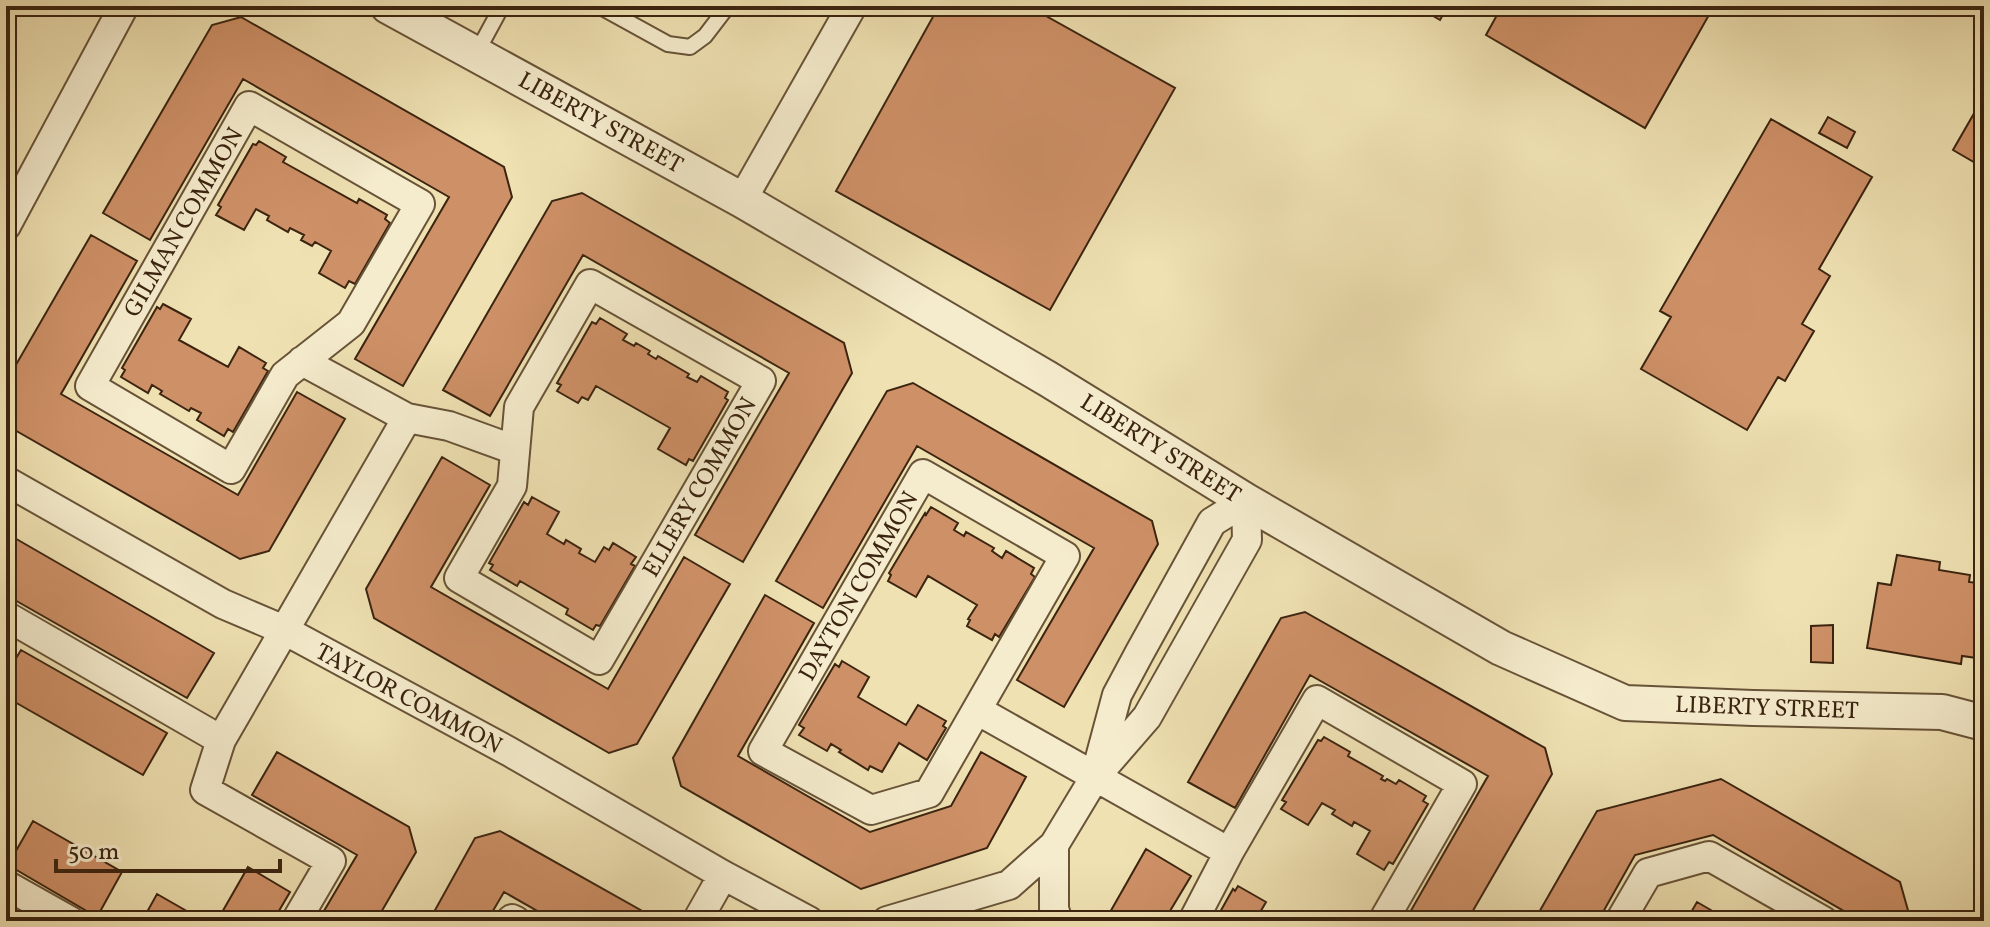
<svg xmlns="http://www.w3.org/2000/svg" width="1990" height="927" font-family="Vollkorn,serif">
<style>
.building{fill:#ce9067;stroke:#3b2410;stroke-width:2}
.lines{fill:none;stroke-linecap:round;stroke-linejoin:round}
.service-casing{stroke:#685338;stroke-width:18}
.minor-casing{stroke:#685338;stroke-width:32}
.tertiary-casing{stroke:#685338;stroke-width:38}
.service{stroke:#f5eccd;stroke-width:14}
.minor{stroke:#f5eccd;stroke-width:28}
.tertiary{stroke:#f5eccd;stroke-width:34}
.labels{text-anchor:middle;stroke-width:8;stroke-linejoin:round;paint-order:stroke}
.street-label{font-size:24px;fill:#3b2410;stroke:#f5eccd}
</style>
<rect width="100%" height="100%" fill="#efe1b2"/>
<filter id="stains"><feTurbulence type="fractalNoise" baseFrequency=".0025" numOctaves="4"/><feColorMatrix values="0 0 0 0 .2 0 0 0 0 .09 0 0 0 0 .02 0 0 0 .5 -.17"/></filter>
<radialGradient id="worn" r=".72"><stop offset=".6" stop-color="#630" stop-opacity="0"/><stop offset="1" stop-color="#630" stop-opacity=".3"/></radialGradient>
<path class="building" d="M939,6H1028L1175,88L1050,310L836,191Z
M1416,6H1448L1440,20Z
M1502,6H1714L1645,128L1486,35Z
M241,17L504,167L512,197L403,386L355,359L449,197L243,79L150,240L103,213L212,25Z
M1984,96V168L1953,150Z
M1828,117L1855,132L1847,148L1819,133Z
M1771,119L1872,177L1819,269L1830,276L1802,324L1814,331L1785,381L1778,377L1747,430L1641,369L1671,317L1660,311Z
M259,141L286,157L283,162L357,203L359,199L387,215L385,219L390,223L355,284L349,281L345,288L319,273L331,251L315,242L312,246L301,240L304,235L290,228L288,232L267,220L269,216L256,209L244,230L216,215L221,207L218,205L253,144L256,145Z
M582,193L844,343L852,373L743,562L695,535L789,373L583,255L490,416L443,390L552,201Z
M91,235L137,261L61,394L238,495L297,392L345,419L269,551L240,559L6,425V382Z
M163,304L191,319L179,340L228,367L239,347L266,363L263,368L268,371L233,432L228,429L224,436L197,420L201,413L191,408L189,411L160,394L162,391L152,385L148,393L121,377L125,370L122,368L157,307L160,309Z
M600,318L627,334L623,340L634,346L636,343L650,351L648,354L656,359L658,356L689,374L687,377L697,382L701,376L728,392L725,398L728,400L693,461L689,459L686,465L658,449L670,428L596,386L588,400L582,397L578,403L557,391L561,385L557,383L592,322L596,324Z
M913,383L1152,521L1158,544L1064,707L1017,680L1094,548L917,446L823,608L776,581L887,391Z
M442,457L490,485L431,587L608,689L684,557L730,584L637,744L609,753L374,618L366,589Z
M532,497L559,512L547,534L564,544L566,540L581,549L579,553L595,562L604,547L609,550L613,543L636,557L631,564L635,566L600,626L596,625L593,630L566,614L568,609L520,581L517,586L490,570L493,565L489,563L524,502L528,505Z
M931,507L958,523L954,530L964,536L966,532L994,548L992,551L1002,558L1006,551L1034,568L1031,574L1035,577L999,637L995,634L992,640L967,626L970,620L968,619L977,605L928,576L916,597L888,581L891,575L889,573L925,513L926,515Z
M6,533L214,653L187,698L6,595Z
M1897,555L1940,562L1939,570L1970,575L1969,582L1984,584V659L1962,656L1961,664L1867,648L1878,583L1891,585Z
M765,595L814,623L738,756L870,832L951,806L981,752L1026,777L987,848L861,889L681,786L673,758Z
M1305,612L1545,748L1552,774L1467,921H1405L1488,776L1310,675L1235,808L1188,782L1281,618Z
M1833,625V663L1811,662V626Z
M21,650L167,733L143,775L6,697V655L15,660Z
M842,661L869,677L858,697L906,725L918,705L946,721L943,726L946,728L927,760L899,743L882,772L870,766L868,770L839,752L841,750L831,744L827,751L799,735L804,728L799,725L835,664L839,667Z
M1324,737L1350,752L1348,756L1383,776L1381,779L1385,781L1387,779L1396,784L1399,780L1426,796L1423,801L1428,804L1393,864L1389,862L1384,870L1357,854L1370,831L1354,822L1352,826L1332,814L1335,810L1322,803L1308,825L1281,809L1286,802L1282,800L1318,740L1321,741Z
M277,752L409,827L416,852L376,921H318L357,855L252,795Z
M1721,779L1900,882L1911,921H1855L1854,917L1713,835L1635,855L1598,921H1534L1597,811Z
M33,821L122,872L97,917L8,865Z
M500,831L660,921H555L504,892L487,921H429L475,838Z
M1146,849L1191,876L1164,921H1105Z
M248,867L290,892L273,921H217Z
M1238,886L1266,902L1255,921H1215L1233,889L1235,891Z
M157,894L204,921H142Z
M1697,902L1728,920L1686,921Z
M6,907L30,921H6Z"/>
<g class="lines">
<defs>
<path id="service" d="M599,6L668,44L690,47L705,36L728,6
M476,54L502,6"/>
<path id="minor" d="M249,106L420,204L351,323L285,375L231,469L90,386Z
M742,200L852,6
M6,226L124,6
M590,284L761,381L599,660L459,578L512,486L519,407Z
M302,361L407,418L449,426L515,450
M923,474L1065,556L929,793L871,810L763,751Z
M6,481L223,604L284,630L510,752L723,875L809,921
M6,616L221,740
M977,710L1229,852
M6,885L70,921
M296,921L331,861L205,790L221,740L407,418
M510,921L512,919L516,921
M697,921L723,875
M887,921L1009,885L1054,845
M1058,921L1054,909V845L1095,777L1147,717L1247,540L1246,501L1212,522L1140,652L1117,695L1095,777
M1193,921L1229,852L1317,700L1462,784L1383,921
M1620,921L1648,873L1709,856L1823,921"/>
<path id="tertiary" d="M388,6L742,200L1048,379L1246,501L1501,648L1625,703L1753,708L1942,712L1984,723"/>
</defs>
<use href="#service" class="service-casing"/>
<use href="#minor" class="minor-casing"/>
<use href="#tertiary" class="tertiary-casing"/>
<use href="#service" class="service"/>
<use href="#minor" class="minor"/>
<use href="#tertiary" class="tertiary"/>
</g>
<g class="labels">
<g class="street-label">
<text transform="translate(601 122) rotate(29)" y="8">LIBERTY STREET</text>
<text transform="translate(183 222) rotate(-60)" y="8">GILMAN COMMON</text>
<text transform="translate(1161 448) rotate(32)" y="8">LIBERTY STREET</text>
<text transform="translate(699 487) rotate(-60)" y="8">ELLERY COMMON</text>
<text transform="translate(858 586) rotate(-60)" y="8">DAYTON COMMON</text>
<text transform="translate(409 698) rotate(28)" y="8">TAYLOR COMMON</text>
<text transform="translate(1767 707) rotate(2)" y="8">LIBERTY STREET</text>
</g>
</g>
<rect width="1990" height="927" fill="none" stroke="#efe1b2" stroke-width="32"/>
<rect x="8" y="8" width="1974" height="911" fill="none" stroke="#3b2410" stroke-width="4"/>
<rect x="16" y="16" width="1958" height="895" fill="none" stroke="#3b2410" stroke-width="2"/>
<path d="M56 859v12h224v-12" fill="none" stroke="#3b2410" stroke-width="4"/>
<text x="68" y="859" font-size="24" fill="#3b2410" stroke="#f5eccd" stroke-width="6" paint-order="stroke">50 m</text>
<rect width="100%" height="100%" filter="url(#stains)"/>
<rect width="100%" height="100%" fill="url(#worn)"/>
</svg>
